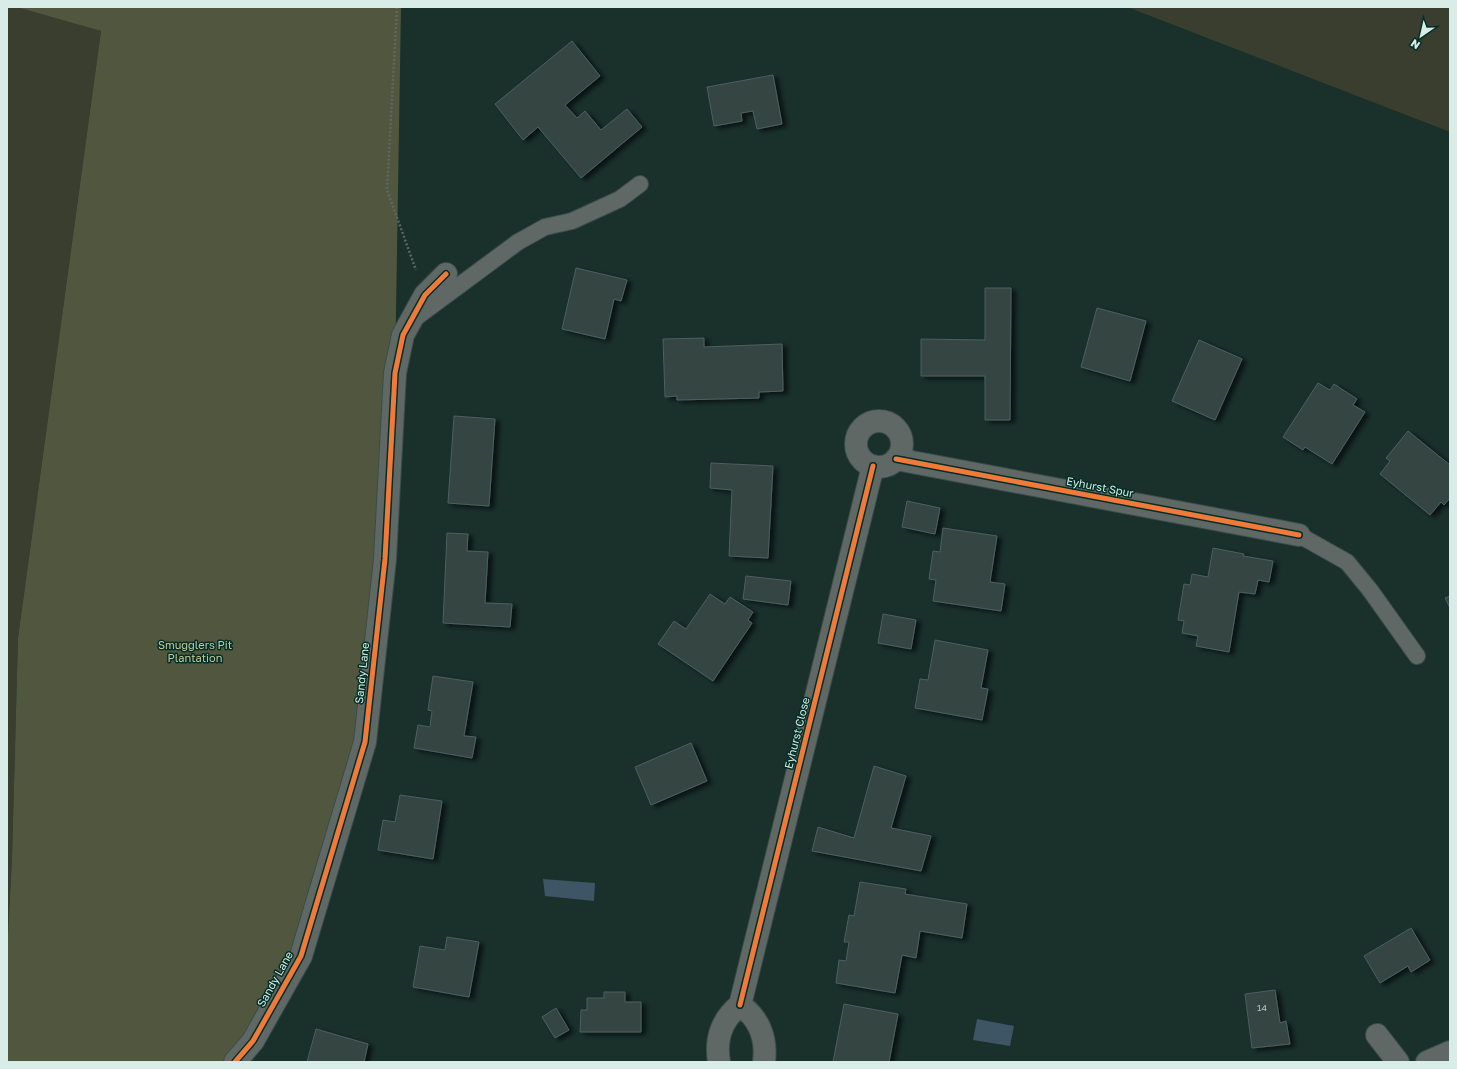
<svg xmlns="http://www.w3.org/2000/svg" width="1457" height="1069" font-family="'Golos Text',sans-serif">
<style>
.green{fill:#393e2e}
.forest{fill:#51573f}
.water{fill:#3d5564}
.building{fill:#344543;stroke:#4d605f;filter:url(#shadow)}
.lines{fill:none;stroke-linecap:round;stroke-linejoin:round}
.service-casing{stroke:#394d48;stroke-width:18}
.minor-casing{stroke:#394d48;stroke-width:24}
.path{stroke:#5c6763;stroke-width:2.5;stroke-dasharray:2 2;stroke-linecap:butt}
.service{stroke:#606865;stroke-width:16}
.minor{stroke:#606865;stroke-width:22}
.cycleway-casing{stroke:#032f26;stroke-width:8}
.cycleway{stroke:#f17a3a;stroke-width:5}
.labels{text-anchor:middle;stroke-width:3;stroke-linejoin:round;paint-order:stroke}
.number-label{font-size:9px;fill:#afc3be}
.street-label{font-size:11px;fill:#d8ede7;stroke:#032f26}
.park-label{font-size:11px;fill:#c6ca96;stroke:#032f26}
</style>
<defs>
<filter id="shadow"><feDropShadow dx="4.5" dy="2.5" stdDeviation="2" flood-color="#0009"/></filter>
</defs>
<rect width="100%" height="100%" fill="#19302b"/>
<path class="green" d="M7,7H23L101,31L18,638L12,858L7,954Z
M1127,7H1450V132Z"/>
<path class="forest" d="M17,7H401L395,373L365,742L301,956L235,1062H7V954L12,858L18,638L101,31Z"/>
<path class="water" d="M543,879L595,883L594,901L545,896Z
M977,1019L1014,1026L1010,1046L973,1040Z"/>
<path class="building" d="M572,41L600,76L565,105L577,118L585,111L601,130L627,109L642,127L581,178L538,127L523,140L495,104Z
M773,75L782,124L757,129L753,111L741,113L742,121L714,126L707,87Z
M576,268L627,280L621,301L614,299L605,339L562,329Z
M985,288H1011L1010,420H985V376H921V339L985,340Z
M1097,308L1146,321L1130,381L1081,367Z
M704,338V347L782,344L783,391L759,392V398L677,400V396L665,397L663,339Z
M1199,340L1242,359L1215,420L1172,401Z
M1318,383L1330,390L1334,384L1357,399L1353,405L1365,412L1332,464L1305,447L1303,450L1283,437Z
M454,416L495,419L489,506L448,503Z
M1408,431L1450,465V498L1444,505L1441,502L1430,515L1380,474L1390,461L1386,458Z
M711,463L773,466L768,558L729,556L732,490L710,488Z
M907,501L940,508L935,534L902,527Z
M943,528L997,536L990,582L1005,584L1001,611L933,601L936,580L929,579L933,551L940,552Z
M447,533L468,534L467,551L488,552L485,603L512,604L510,627L443,623Z
M1213,548L1244,554L1243,556L1273,561L1269,582L1258,580L1255,594L1239,592L1229,652L1196,646L1198,636L1182,633L1184,621L1178,620L1184,584L1190,585L1192,574L1208,577Z
M746,576L791,581L788,605L743,599Z
M710,594L725,604L730,597L753,612L748,620L752,623L713,681L658,644L674,621L686,629Z
M1450,596V608L1445,598Z
M883,614L916,620L911,649L878,643Z
M935,640L988,650L981,688L988,689L982,720L915,708L920,679L928,680Z
M433,676L473,682L464,736L476,737L472,758L414,748L418,725L430,727L432,711L428,710Z
M691,743L707,781L651,805L635,767Z
M874,766L906,776L891,828L931,836L921,871L812,851L818,827L854,838Z
M400,795L442,801L433,859L378,850L383,820L395,822Z
M860,882L906,889L905,894L967,904L962,938L920,931L916,958L902,955L895,993L836,983L839,960L846,961L849,942H844L849,915L854,916Z
M1411,928L1430,960L1411,972L1408,966L1380,983L1364,956Z
M447,937L479,942L469,997L413,987L420,946L445,950Z
M1275,990L1280,1023L1286,1021L1290,1044L1252,1048L1245,994Z
M604,992H625V1002H641V1032H580L581,1010H587V998H604Z
M844,1004L898,1014L889,1062H833Z
M556,1008L569,1030L555,1038L542,1017Z
M316,1029L368,1044L364,1062H307Z"/>
<g class="lines">
<defs>
<path id="service" d="M414,319L518,242L545,227L572,221L620,199L640,184
M1299,535L1347,562L1370,590L1417,656"/>
<path id="minor" d="M856 444a23 23 0 1 1 46 0a23 23 0 1 1-46 0Z
M896,459L1299,535
M740,1005L873,466
M1377,1035L1398,1062
M235,1062L253,1041L301,956L365,742L385,559L395,373L403,335L425,295L446,274
M719,1062C715,1039 722,1019 740,1005C759,1018 767,1038 764,1062
M1427,1062L1450,1052"/>
</defs>
<use href="#service" class="service-casing"/>
<use href="#minor" class="minor-casing"/>
<path class="path" d="M397,7L387,190L416,270"/>
<use href="#service" class="service"/>
<use href="#minor" class="minor"/>
<defs>
<path id="cycleway" d="M896,459L1299,535
M740,1005L873,466
M235,1062L253,1041L301,956L365,742L385,559L395,373L403,335L425,295L446,274"/>
</defs>
<use href="#cycleway" class="cycleway-casing"/>
<use href="#cycleway" class="cycleway"/>
</g>
<g class="labels">
<g class="number-label">
<text x="1262" y="1011">14</text>
</g>
<g class="street-label">
<text transform="translate(1100 487) rotate(11)" y="4">Eyhurst Spur</text>
<text transform="translate(362 673) rotate(-84)" y="4">Sandy Lane</text>
<text transform="translate(797 733) rotate(-76)" y="4">Eyhurst Close</text>
<text transform="translate(275 979) rotate(-61)" y="4">Sandy Lane</text>
</g>
<g class="park-label">
<text x="195" y="649">Smugglers Pit<tspan x="195" dy="13">Plantation</tspan></text>
</g>
</g>
<rect width="1457" height="1069" fill="none" stroke="#d8ede7" stroke-width="16"/>
<g transform="translate(1421 36) rotate(214)" stroke="#032f26" stroke-width="3" paint-order="stroke">
<path d="M0-3L7 15L0 10L-7 15Z" fill="#d8ede7"/>
<text y="-6" font-size="11" font-weight="bold" text-anchor="middle" fill="#d8ede7">N</text>
</g>
</svg>
